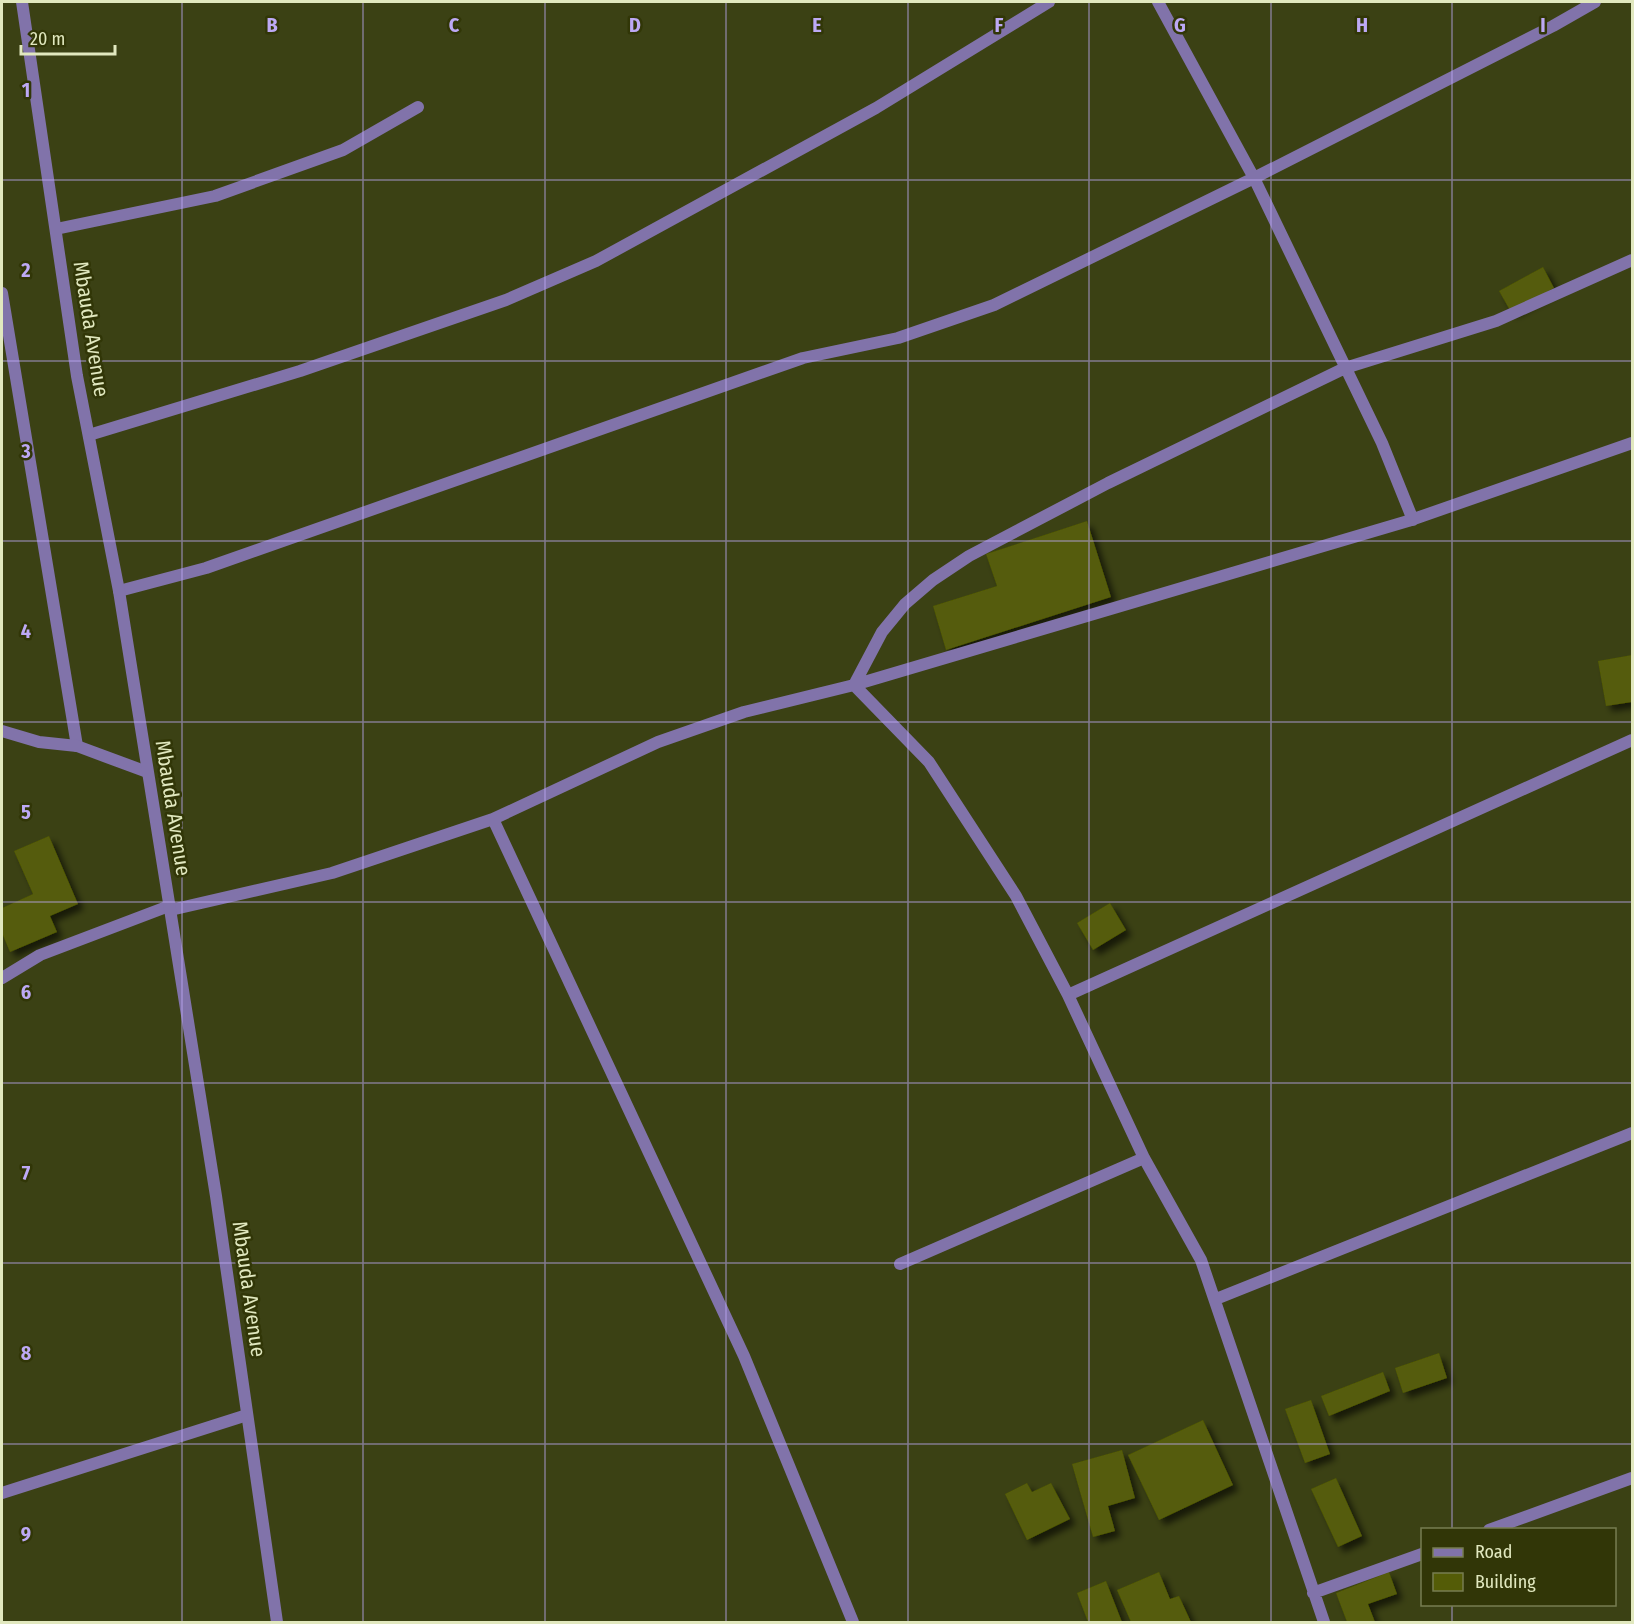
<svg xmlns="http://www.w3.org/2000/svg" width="1634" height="1624" font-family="'Fira Sans Condensed',sans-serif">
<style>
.building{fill:#545c07;filter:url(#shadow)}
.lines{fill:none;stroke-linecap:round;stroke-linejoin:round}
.service{stroke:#8173aa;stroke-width:12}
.minor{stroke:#8173aa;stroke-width:12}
.tertiary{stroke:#8173aa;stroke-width:12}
.grid{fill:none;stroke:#bda9f5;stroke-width:1.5;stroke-opacity:0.55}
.labels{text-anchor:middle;stroke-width:5;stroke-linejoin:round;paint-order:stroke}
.street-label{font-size:21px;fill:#e1e8bf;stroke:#313607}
.grid-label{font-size:20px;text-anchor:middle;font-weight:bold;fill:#bda9f5;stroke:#313607;stroke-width:5;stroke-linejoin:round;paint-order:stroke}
</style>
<defs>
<filter id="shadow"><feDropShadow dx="5.5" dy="5.5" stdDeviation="3" flood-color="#0009"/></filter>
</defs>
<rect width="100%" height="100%" fill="#3b4114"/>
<path class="building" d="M1543,267L1554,288L1511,312L1499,291Z
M1087,521L1111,597L946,650L933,606L997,586L986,554Z
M1632,655V702L1606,706L1598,661Z
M49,836L78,904L50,916L57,932L10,952L2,933V908L33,894L14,851Z
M1110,903L1126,930L1093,950L1077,923Z
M1439,1353L1447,1378L1403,1393L1395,1368Z
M1383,1372L1390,1391L1329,1416L1321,1396Z
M1311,1400L1330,1454L1305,1463L1285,1409Z
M1203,1420L1233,1485L1159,1520L1128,1455Z
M1122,1450L1135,1498L1108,1506L1115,1531L1093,1537L1072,1464Z
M1336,1478L1362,1536L1338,1547L1311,1489Z
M1027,1483L1032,1492L1051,1483L1070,1519L1027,1540L1005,1494Z
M1159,1572L1170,1599L1179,1596L1191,1622H1131L1117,1590Z
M1389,1572L1397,1594L1368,1604L1375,1622H1347L1336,1593Z
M1106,1581L1122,1622H1088L1077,1593Z"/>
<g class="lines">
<path class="service" d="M2,293L77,746"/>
<path class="minor" d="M1158,2L1254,178L1382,443L1413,520
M56,229L215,196L343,150L418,107
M89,435L300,371L506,300L596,261L876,108L1049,2
M119,591L206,568L803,358L898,338L994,305L1254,178L1553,26L1595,2
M2,731L39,742L77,746L147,772
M493,819L744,1356L853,1622
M2,978L40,955L169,906L175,909L332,873L493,819L658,742L744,712L854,685L1408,521L1632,443
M1068,995L1632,740
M900,1264L1144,1158
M1216,1299L1632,1133
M2,1493L247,1415
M1489,1530L1632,1478
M1313,1593L1422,1554
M1324,1622L1201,1260L1144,1158L1068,995L1016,896L929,762L854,685L882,632L905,604L933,580L969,556L1108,483L1345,368L1496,321L1632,260"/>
<path class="tertiary" d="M22,2L77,376L119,591L216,1196L277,1622"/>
</g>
<path class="grid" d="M182,2V1622M363,2V1622M545,2V1622M726,2V1622M908,2V1622M1089,2V1622M1271,2V1622M1452,2V1530M2,180H1632M2,361H1632M2,541H1632M2,722H1632M2,902H1632M2,1083H1632M2,1263H1632M2,1444H1632M1452,1604V1622"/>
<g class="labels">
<g class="street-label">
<text transform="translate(91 329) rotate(81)" y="7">Mbauda Avenue</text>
<text transform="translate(173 808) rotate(81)" y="7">Mbauda Avenue</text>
<text transform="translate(249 1289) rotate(82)" y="7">Mbauda Avenue</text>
</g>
</g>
<g class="grid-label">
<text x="272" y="32">B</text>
<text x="454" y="32">C</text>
<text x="635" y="32">D</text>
<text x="817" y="32">E</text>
<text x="999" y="32">F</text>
<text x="1180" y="32">G</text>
<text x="1362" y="32">H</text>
<text x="1543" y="32">I</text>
<text x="26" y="97">1</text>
<text x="26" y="277">2</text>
<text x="26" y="458">3</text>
<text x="26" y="638">4</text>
<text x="26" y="819">5</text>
<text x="26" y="999">6</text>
<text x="26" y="1180">7</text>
<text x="26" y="1360">8</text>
<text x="26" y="1541">9</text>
</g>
<rect width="1634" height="1624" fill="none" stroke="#e1e8bf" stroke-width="6"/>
<rect x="1421" y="1528" width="195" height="78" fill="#313607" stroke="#777d51" stroke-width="1.5"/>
<rect x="1433" y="1548" width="30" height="9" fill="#8173aa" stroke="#777d51" stroke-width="1.5"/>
<text x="1475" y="1558" font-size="18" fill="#e1e8bf">Road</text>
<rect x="1433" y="1573" width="30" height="18" fill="#545c07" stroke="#777d51" stroke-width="1.5"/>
<text x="1475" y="1588" font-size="18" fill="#e1e8bf">Building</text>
<path d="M21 45v9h94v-9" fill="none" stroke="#e1e8bf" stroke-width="3"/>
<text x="30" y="45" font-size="18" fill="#e1e8bf" stroke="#313607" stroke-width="4.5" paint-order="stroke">20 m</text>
</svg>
